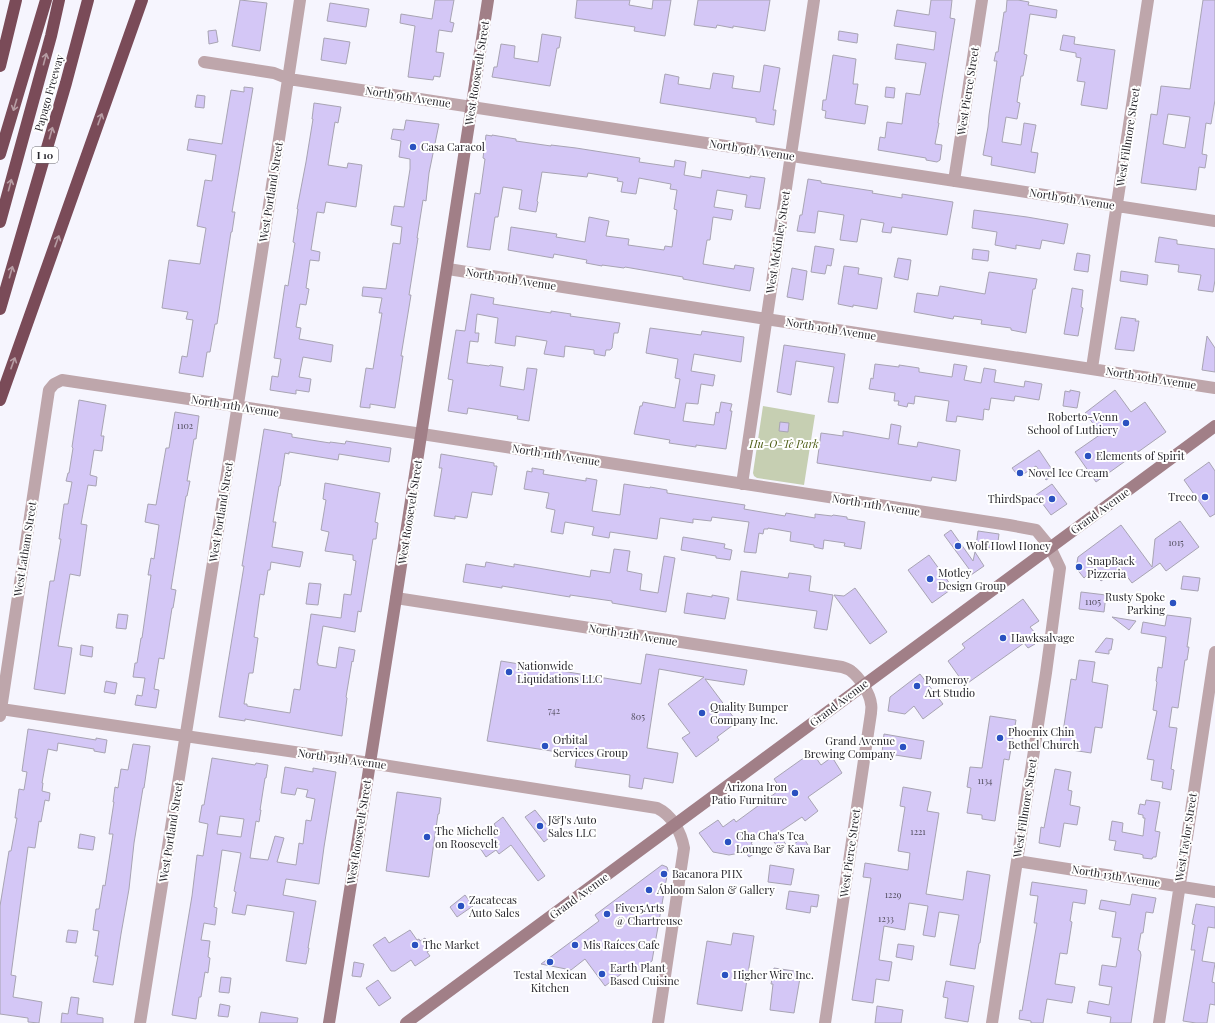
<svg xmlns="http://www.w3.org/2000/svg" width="1215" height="1023" font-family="'Playfair Display',serif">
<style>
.green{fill:#c6cfb2}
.building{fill:#d4c7f6;stroke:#a8a4b3;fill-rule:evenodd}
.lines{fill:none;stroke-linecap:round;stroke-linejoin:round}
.street{stroke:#bea6ab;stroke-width:12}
.secondary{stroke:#a17f87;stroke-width:12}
.highway{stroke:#7a4b58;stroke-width:12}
.oneway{stroke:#b69ca3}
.poi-dot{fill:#2a51c0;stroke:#fff;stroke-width:1.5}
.labels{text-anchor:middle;stroke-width:4;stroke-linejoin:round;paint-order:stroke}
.number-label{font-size:9px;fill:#524e5e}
.shield{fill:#fff;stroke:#67666b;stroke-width:1}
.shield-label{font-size:10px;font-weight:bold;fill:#26252b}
.street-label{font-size:11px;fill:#26252b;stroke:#fff}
.poi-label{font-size:11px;fill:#26252b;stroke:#fff;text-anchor:start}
.park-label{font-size:11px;font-style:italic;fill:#505f19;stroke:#fff}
</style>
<rect width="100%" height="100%" fill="#f6f5fe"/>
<path class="green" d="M763,406L815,415L804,485L757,478L754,476L753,473Z"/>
<path class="building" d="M240,0L267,3L260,51L232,46Z
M435,0H454L450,22L454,23L452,32L439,30L436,52L444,53L440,77L434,76L433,80L408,77L415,26L400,23L401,14L432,19Z
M577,0H630L629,5L652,9L653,0H671L665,36L634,31L635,27L575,18Z
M698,0H770L765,31L733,26V28L717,25L716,28L694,25Z
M931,0H952L950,18L955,19L938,123H939L935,144L942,145L940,160L937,162L926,160V158L878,150L880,137L885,138L887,122L902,124L906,93L920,95L926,63L895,59L897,44L934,50L936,32L894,26L897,10L929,15Z
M1007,0H1018L1029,2L1028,5L1057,10L1056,18L1030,14L1024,54L1027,55L1023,76H1021L1017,102L1020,103L1017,119L1006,117L1002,142L1021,145L1024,123L1036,125L1031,152L1038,153L1035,173L991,165L992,157L983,155L988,127L989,115L996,68L997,61H994L996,52H998L1004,12H1006Z
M1203,0H1215V100L1211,124L1206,123L1202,154L1207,155L1205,168L1199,167L1196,190L1141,183L1151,114L1157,115L1161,86L1190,89ZM1168,114L1190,117L1185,148L1163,144Z
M330,3L369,9L366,27L327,21Z
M216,30L218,42L209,44L208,31Z
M839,31L858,34L857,43L838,40Z
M542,34L561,37L559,48H557L550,86L492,77L494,67H497L501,44L515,46L514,58L538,62Z
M1063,35L1075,37L1074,44L1115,50L1107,109L1081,105L1085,82L1077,81L1081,58L1076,57V53L1060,50Z
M324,38L350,42L346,64L321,60Z
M833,55L856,59L853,84H858L855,104L868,106L865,124L825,118L826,111L822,110L823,100H826Z
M764,65L780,68L773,110H776L774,125L756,122V118L660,103L665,74L679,77L678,84L710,89L713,73L734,76L732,88L760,92Z
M244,87L253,88L232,212H235L232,232H231L217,324H215L210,352H207L203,377L179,373L182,356L187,357L193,320L186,319L188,312L162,308L169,260L200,264L206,228L197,226L205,180L212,181L216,155L187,150L189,139L222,144L231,90L244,92Z
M886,87L895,88L894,98L885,97Z
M197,95L205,96L204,108L195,107Z
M314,103L341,107L338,123L335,122L328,165L347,168L348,163L362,165L356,207L326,202L324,213L317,212L311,250L320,252L319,261L310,260L306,288L309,289L306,305L300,304L296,327L301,328L299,339L333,345L331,362L303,357L299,377L311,379L309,392L296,390V394L270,390L272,376L278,377L281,359L274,358L285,285L288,286L295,243L293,242L298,209H297L306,162L313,119H312Z
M406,120L439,124L429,173L426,201L423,200L417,238H418L409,295H411L401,356H403L395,408L370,404V408L360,407L366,368L373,369L382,313H379L382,298L362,296L363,287L386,289L393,243L400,244L402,227L391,225L394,206L404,207L410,169V159L399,157L401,141L391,139L393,129L404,130Z
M486,135L492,136V135L516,139V141L551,146V145L576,148L640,158L639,162L674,167L675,160L686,162L684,175L701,178L702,170L750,178V176L765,178L760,209L745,207L747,195L717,190L714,207L733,210L731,220L713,217L710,240H707L703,264L734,269L735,265L754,268L750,291L683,279V277L625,267L624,268L602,265V266L586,263L587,260L554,254L553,258L508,250L511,227L557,234L556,237L585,242L589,217L609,221L606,236L629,239L628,245L664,250L665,246L672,247L677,210L674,209L677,190L670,189L671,184L639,178L636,194L621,192L623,182L617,181L618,178L588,173L587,177L542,172L537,201L538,202L536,212L519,209L522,190L503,187L498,217H495L490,250L467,247L475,193L480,194L485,159L483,158Z
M808,179L821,181V183L873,191L872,193L902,198V194L953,202L947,235L892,227L891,233L882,232L884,223L861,219L857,242L840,240L844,215L818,211L815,233L797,231L800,215H802Z
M974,210L1027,217L1068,224L1064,244L1042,240L1040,249L1016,245V249L995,245L997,232L972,228Z
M1159,237L1177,240V244L1215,249V280L1213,292L1198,290L1201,275L1178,272L1179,265L1155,262Z
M815,246L834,249L831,266L827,265L825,274L811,272Z
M973,249L989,251L988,261L972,259Z
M1077,253L1090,255L1088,272L1074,270Z
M898,258L911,260L908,280L894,277Z
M844,266L859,268L858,274L882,278L877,309L853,305V307L838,304Z
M792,268L807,271L803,300L787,297Z
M1121,271L1148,275L1147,285L1120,281Z
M989,272L1037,279L1035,289H1033L1026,333L1011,330V328L981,324L982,320L954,316L953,319L914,312L917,293L938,296L940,286L985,294Z
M1072,288L1083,290L1081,307L1083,308L1078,336L1064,334Z
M471,294L494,298L493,304L551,313V311L571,314L570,316L620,323L618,333H614L612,348L610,350H606L605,356L594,354V350L565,346L564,357L544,354L547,341L516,336L515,346L495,343L498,318L477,314L475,333H479L478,342L470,341L467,363L489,366L490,365L503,367L500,386L524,390L527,368L537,369L529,421L517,419L518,416L468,408L467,414L448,411L453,380L448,379L456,330L465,331Z
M1121,317L1136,319L1135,321H1139L1134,351L1115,349Z
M650,328L701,335L702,331L744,337L741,362L694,354L691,371L715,375L713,386L701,384L698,404L686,403L683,421L714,425L716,412L719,413L721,402L732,404L730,411H732L726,449L696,445V447L669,443L670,440L634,434L640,406H642L643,402L675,408L680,379L675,378L678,359L646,353Z
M1207,336L1215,348V372L1202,370Z
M784,345L845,354L838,403L828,402L834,367L796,361L791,395L777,392Z
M875,364L899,367V365L919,368V372L952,377L954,364L967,366L964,380L981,383L984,368L996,370L994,382L1024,387L1025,381L1042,384L1039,400L1015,396L1014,401L991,398L989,410L984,409L983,420L957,416L956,422L946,421L949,401L915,396L914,404L908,403L907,407L898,405L899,401H894L895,393L869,389L871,378L873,379Z
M1070,390L1080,392L1077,408L1063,406L1065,391L1070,392Z
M1115,390L1131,412L1145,402L1166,432L1096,482L1075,452L1101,434L1085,413Z
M79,400L106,405L101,436H104L102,451L94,450L90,475L97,477L96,486L88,485L81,524L87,525L80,576L70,574L58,646L72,648L65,694L34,689L50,581H54L61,539H59L64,504H68L72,482L66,481L68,473H69L73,448L72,447Z
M175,412L199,416L196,439H194L187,481H190L187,496H186L171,589L176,590L173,608H172L164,659L159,658L154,689L159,690L156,708L135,705L137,695L142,696L145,678L133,677L135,663H137L141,638H142L151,575H148L151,558L154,559L159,525L145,522L148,504L156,505L166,448H169Z
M780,422L789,423L788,432L779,431Z
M891,424L901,426L898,444L917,447L918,442L960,450L956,481L932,477L931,481L817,463L821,433L843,436V431L889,439Z
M264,429L292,434V437L330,443V442L345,444L346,441L391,448L389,462L339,454L338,460L289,452V454L285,453L280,486H279L273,522H276L272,547L303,552L300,567L271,562L270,570H268L264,595L260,594L254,637L258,638L253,673H249L244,704H247V706L290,713L294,689L300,690L311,614L341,618L344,594L351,595L356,561L353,560V555L325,551L329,532L321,530L326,500L323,499L325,483L380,493L375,522L378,523L376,539H373L361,612L358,611L355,632L323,626L317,663H318V665L336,668L339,647L355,650L353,662L352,661L346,697L347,698L342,736L245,719V721L219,717L244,566H242Z
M1039,450L1055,474L1046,480L1036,466L1019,477L1012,468Z
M441,454L494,463V466H497L492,495L472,492L467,518L455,516V519L434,516L442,468H439Z
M1209,462L1215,471V514L1210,517L1184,480Z
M532,468L544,470L543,474L586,481V478L597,480L592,511L620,515L624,484L650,488V487L667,490V493L745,505L744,509L785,516L786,513L815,518V514L832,516L833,515L847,517V519L865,522L861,549L844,546L845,543L824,540L823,549L814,547V545L790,541L791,532L768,528V529H764L763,534L759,533L756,553L744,552L749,522L712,517L711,521L693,519V523L660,518L657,539L610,532L609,538L592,535L594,527L565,522L563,534L551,532L555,510L546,508L549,493L524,489L527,471L532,472Z
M1052,484L1067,504L1051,515L1036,495Z
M1180,521L1199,547L1166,571L1160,563L1132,583L1120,567L1101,581L1093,570L1084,578L1076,568L1078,557L1121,525L1152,567L1155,539Z
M951,530L973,561L975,552L984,566L971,575L972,573L944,535Z
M978,531L999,534L997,549L976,546Z
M683,537L725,544L724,548L732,550L730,560L716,558V556L681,550Z
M614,549L630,551L627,571L642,574L640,590L658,593L664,556L675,558L666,612L612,603V601L570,595V597L502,586V588L463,582L466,564L485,567L486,562L514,567V564L538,568L590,577L591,570L610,573Z
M929,555L953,588L932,603L908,570Z
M741,571L788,578L789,573L811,576L809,591L833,595L827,630L814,628L817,611L737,600Z
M1183,576L1200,578L1198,591L1181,589Z
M309,583L321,584L318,605L306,604Z
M855,588L887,632L870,644L834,595L844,596Z
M1081,592L1106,595L1104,612L1079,609Z
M687,593L712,597V595L729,598L725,619L684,613Z
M1023,599L1039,621L1030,627L1035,633V644L1028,648L1024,643L965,685L948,661L965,648L962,644Z
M118,614L128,615L126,629L116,628Z
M1167,615L1191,618L1187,647H1189L1187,660H1185L1178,708L1172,707L1169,727L1177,728L1171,769L1174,770L1171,790L1162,788L1163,782L1151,780L1154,760L1147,759L1157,711L1153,710L1157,682L1156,681L1158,667L1162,668L1166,637L1141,633L1143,622L1165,626Z
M1112,617L1136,621L1129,630Z
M1106,638L1113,639L1111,650H1109V654L1095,652Z
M81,645L93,647L92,657L80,655Z
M646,654L747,670L744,685L705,679L737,722L717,737L719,740L696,757L682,738L690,733L668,704L704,677L659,669L647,748L678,753L673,783L644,778L642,789L629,787L630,775L575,767L577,755L487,741L501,661L641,684Z
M1079,660L1095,662L1092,682L1108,685L1102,728L1095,727L1091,753L1059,748L1062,732H1063L1071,679L1076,680Z
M920,674L943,704L923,719L914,706L905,714L888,711L890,697Z
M106,681L117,683L115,694L104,692Z
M990,716L1016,720L1009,760L1004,759L995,821L982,819V815L967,813L971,788L967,787L970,767L982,768Z
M28,729L96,740V738L107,740L105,753L94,751V749L58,743L57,751L48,749L42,783H43L42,791L50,793L49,801L45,800L41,822L39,821L35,848L28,847L11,975L16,976L13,997L42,1002L39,1023L28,1022V1018L0,1014V906L9,851H11L17,818H15L19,789L24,790L27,772L22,771Z
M884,734L924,741L921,759L882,753Z
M133,744L150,746L144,788H143L134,843L129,889L121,934L113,985L93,982L98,956H95L99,931L93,930L96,909H99L103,885L105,886L113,834H109L114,802H113L115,787L118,788L121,769L128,770Z
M812,752L821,765L832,757L842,773L808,797L818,811L805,821L802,817L778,833L787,846L781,851L774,842V839L773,840L766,831L751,843L757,852L749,857L745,852L729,855L713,852L699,833L718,820L723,827L734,819L736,822L781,789L774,779Z
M212,758L255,765L256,763L268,765L266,778H265L260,810H261L259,822L256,821L250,858L268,860L275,836L284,838L277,862L296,865L299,843L303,844L306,820L311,821L315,799L306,797L308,790L297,788L295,795L281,793L285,767L313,772V768L336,772L324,847L319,884L286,879L283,895L316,901L308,948H309L306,964L286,961L294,912L247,905L245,915L232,913L236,892L234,891L241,853L222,850L214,907L217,908L215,925L204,923L201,940L210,941L208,957L210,958L208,973L205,972L201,997H199L196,1019L172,1015L192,896L197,855L203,856L208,824L199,822L202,805H204ZM220,816L244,819L241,837L217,834Z
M1055,769L1071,772L1068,790L1072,791L1070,805L1080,807L1077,825L1064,823L1060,847L1039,843L1041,827L1044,828Z
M903,787L931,792L927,811L939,813L926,894L963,900L967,871L990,875L980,943H979L975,969L950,965L959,915L939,912L935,937L923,935L928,906L909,903L905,930L884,926L879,960L892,962L889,981L876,979L873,1003L852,1000L871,878L863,877L865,863L908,870L910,853L898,851L905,807L900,806Z
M397,792L441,798L439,814H438L429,877L386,871Z
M1146,800L1160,802L1155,831L1160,832L1156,857H1153L1152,859L1143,858V855L1140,854L1114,850L1116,841L1109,840L1112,821L1123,823L1122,832L1143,836L1145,818H1143V815L1138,814L1140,804L1145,805Z
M535,810L554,834L544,842L525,817Z
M503,817L545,876L538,881L511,845L499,854L496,850L486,857L480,848L500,833L494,824Z
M80,834L95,837L93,850L78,848Z
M803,837L808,845L798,852L793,845Z
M662,865L667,867L668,870L652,961L637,972L632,966L605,986L585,959L571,970L541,964L599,921L595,915Z
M770,865L794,869L791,885L768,882Z
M1032,882L1087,890L1085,904L1073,902L1070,921L1072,922L1067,954L1060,953L1055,984L1075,987L1072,1003L1047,999L1043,1023H1031V1021L1019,1019L1020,1010L1022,1011L1037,923H1034L1038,896L1030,895Z
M789,891L819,895L817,907L811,906L810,913L786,909Z
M1132,894L1156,898L1153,913L1146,912L1143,933H1141L1138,950L1140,951L1141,955L1131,1023H1110L1111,1017L1087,1013L1089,1001L1109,1005L1112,987L1099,985L1102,965L1116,967L1121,938L1112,937L1116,912L1099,909L1101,900L1130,905Z
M465,895L473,906L457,917L450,907Z
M1196,904L1215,907V928L1208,927L1202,961L1215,963L1212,982L1215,983V1005L1210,1004L1207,1023H1196L1183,1021L1195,950H1191L1195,925L1192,924Z
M68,930L78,931L76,943L66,942Z
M410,930L417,940L419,939L420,941L425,938L432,949L427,952L430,956L415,966L411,960L395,971H391L373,945L385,937L389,943Z
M733,933L754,936L742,1011L697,1004L707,941L731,945Z
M898,944L914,946L912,960L896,957Z
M354,962L364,964L361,977L352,976Z
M774,968L801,972L794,1013L770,1010L773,984H771Z
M221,977L231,978L229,993L219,992Z
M378,980L391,998L379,1006L366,988Z
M946,981L974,986L968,1022L945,1018L948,998L943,997Z
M71,997L79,998L77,1014L103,1018V1023H61L62,1013L68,1014Z
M220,1004L230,1006L228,1017L218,1016Z
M877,1006L903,1010L901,1023H875Z
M261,1012L298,1018L297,1023H259Z"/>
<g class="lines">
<path class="street" d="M204,62L274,73L289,79L1215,221
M954,181L982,0
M448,269L766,319L1215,388
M1092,368L1148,0
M742,484L814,0
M396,598L842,667C845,668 849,669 851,671C859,677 870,693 871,704C872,707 871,710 871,713L825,1023
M1,709L370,763L657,808C672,815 681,832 684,848L658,1023
M0,716L49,390L54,384L62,380L422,434L1009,525L1036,530L1050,547L1060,568L1046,673L992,1023
M1017,861L1215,892
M140,1023C158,912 175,800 193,689C230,459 266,230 300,0
M1159,1023L1215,652"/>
<path class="secondary" d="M329,1023L396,598L488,0
M406,1023L1215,426"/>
<path class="highway" d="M0,66L16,0
M0,154L46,0
M0,222L51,36L59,0
M0,309L66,83L88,0
M0,400L142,0"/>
</g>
<defs><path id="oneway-shaft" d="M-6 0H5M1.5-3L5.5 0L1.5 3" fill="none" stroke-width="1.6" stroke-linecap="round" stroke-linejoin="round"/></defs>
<g class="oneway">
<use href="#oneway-shaft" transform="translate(45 59) rotate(-75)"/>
<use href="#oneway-shaft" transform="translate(15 105) rotate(107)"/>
<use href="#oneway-shaft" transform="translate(100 119) rotate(-70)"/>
<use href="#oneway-shaft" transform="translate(51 133) rotate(-74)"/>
<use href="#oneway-shaft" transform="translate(10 185) rotate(-75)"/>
<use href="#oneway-shaft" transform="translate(57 241) rotate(-70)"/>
<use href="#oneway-shaft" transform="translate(11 272) rotate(-74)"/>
<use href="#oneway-shaft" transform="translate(13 363) rotate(-70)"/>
</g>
<g class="poi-dot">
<circle cx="413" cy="147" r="4"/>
<circle cx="1126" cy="423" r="4"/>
<circle cx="1088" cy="456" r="4"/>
<circle cx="1020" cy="473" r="4"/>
<circle cx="1205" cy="497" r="4"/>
<circle cx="1052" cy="499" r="4"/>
<circle cx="958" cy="546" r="4"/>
<circle cx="1079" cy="567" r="4"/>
<circle cx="930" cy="579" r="4"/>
<circle cx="1173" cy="603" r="4"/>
<circle cx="1003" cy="638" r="4"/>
<circle cx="509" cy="672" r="4"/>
<circle cx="917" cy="686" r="4"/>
<circle cx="702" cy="713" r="4"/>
<circle cx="1000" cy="738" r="4"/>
<circle cx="545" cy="746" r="4"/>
<circle cx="903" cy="747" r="4"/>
<circle cx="795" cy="793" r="4"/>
<circle cx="540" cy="826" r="4"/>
<circle cx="427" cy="837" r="4"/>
<circle cx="728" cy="842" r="4"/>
<circle cx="664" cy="874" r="4"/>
<circle cx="649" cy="890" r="4"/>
<circle cx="461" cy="906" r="4"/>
<circle cx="607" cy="914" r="4"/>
<circle cx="415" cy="945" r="4"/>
<circle cx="575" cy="945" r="4"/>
<circle cx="550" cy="962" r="4"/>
<circle cx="602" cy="974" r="4"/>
<circle cx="725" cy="975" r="4"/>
</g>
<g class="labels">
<g class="number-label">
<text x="185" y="429">1102</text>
<text x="1176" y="546">1015</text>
<text x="1093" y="605">1105</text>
<text x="554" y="714">742</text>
<text x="638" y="720">805</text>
<text x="985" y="784">1134</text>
<text x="918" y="835">1221</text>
<text x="893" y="898">1229</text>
<text x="886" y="922">1233</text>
</g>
<rect class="shield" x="32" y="147" width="26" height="16" rx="3"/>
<g class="shield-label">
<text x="45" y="159">I 10</text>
</g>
<g class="street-label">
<text transform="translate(477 73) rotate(-81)" y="4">West Roosevelt Street</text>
<text transform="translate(968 91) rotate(-81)" y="4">West Pierce Street</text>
<text transform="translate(49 93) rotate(-74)" y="4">Papago Freeway</text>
<text transform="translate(408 97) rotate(9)" y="4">North 9th Avenue</text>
<text transform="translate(1128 137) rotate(-81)" y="4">West Fillmore Street</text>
<text transform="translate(752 150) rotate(9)" y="4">North 9th Avenue</text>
<text transform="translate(271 192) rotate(-81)" y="4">West Portland Street</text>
<text transform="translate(1072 199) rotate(9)" y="4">North 9th Avenue</text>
<text transform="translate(778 242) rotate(-81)" y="4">West McKinley Street</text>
<text transform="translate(511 279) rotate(9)" y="4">North 10th Avenue</text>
<text transform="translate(831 329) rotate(9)" y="4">North 10th Avenue</text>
<text transform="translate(1151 378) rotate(9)" y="4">North 10th Avenue</text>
<text transform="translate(235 406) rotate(9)" y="4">North 11th Avenue</text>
<text transform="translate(556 455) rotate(9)" y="4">North 11th Avenue</text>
<text transform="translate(876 505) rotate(9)" y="4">North 11th Avenue</text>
<text transform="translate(1100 511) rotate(-36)" y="4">Grand Avenue</text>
<text transform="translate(221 512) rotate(-81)" y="4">West Portland Street</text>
<text transform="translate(410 512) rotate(-81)" y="4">West Roosevelt Street</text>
<text transform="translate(25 549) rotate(-81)" y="4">West Latham Street</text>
<text transform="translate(633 635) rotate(9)" y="4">North 12th Avenue</text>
<text transform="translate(839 703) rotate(-37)" y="4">Grand Avenue</text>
<text transform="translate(342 759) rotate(8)" y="4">North 13th Avenue</text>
<text transform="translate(1025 808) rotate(-81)" y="4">West Fillmore Street</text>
<text transform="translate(171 832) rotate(-81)" y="4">West Portland Street</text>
<text transform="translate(359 832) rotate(-81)" y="4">West Roosevelt Street</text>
<text transform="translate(1186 837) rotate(-81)" y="4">West Taylor Street</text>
<text transform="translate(850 853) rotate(-82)" y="4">West Pierce Street</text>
<text transform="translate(1116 876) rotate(9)" y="4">North 13th Avenue</text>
<text transform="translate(579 896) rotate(-36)" y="4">Grand Avenue</text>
</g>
<g class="poi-label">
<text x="421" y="151">Casa Caracol</text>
<text x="1118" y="421" text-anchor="end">Roberto-Venn<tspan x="1118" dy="13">School of Luthiery</tspan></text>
<text x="1096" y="460">Elements of Spirit</text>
<text x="1028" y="477">Novel Ice Cream</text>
<text x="1197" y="501" text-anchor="end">Treeo</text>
<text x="1044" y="503" text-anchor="end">ThirdSpace</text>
<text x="966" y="550">Wolf Howl Honey</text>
<text x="1087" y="565">SnapBack<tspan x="1087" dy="13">Pizzeria</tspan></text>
<text x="938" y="577">Motley<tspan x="938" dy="13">Design Group</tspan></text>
<text x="1165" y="601" text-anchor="end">Rusty Spoke<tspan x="1165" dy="13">Parking</tspan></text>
<text x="1011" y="642">Hawksalvage</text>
<text x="517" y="670">Nationwide<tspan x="517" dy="13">Liquidations LLC</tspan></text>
<text x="925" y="684">Pomeroy<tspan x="925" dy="13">Art Studio</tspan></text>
<text x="710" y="711">Quality Bumper<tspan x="710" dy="13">Company Inc.</tspan></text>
<text x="1008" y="736">Phoenix Chin<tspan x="1008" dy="13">Bethel Church</tspan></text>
<text x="553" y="744">Orbital<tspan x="553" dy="13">Services Group</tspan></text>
<text x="895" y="745" text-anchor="end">Grand Avenue<tspan x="895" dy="13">Brewing Company</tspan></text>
<text x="787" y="791" text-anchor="end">Arizona Iron<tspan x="787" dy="13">Patio Furniture</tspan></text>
<text x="548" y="824">J&amp;J's Auto<tspan x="548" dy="13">Sales LLC</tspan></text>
<text x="435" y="835">The Michelle<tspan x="435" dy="13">on Roosevelt</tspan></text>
<text x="736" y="840">Cha Cha's Tea<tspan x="736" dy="13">Lounge &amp; Kava Bar</tspan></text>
<text x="672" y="878">Bacanora PHX</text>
<text x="657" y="894">Ábloom Salon &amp; Gallery</text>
<text x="469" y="904">Zacatecas<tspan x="469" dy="13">Auto Sales</tspan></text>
<text x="615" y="912">Five15Arts<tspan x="615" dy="13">@ Chartreuse</tspan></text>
<text x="423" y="949">The Market</text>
<text x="583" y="949">Mis Raíces Cafe</text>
<text x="610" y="972">Earth Plant<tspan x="610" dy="13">Based Cuisine</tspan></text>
<text x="550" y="979" text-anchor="middle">Testal Mexican<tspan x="550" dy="13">Kitchen</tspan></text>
<text x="733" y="979">Higher Wire Inc.</text>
</g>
<g class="park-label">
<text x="784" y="448">Hu-O-Te Park</text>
</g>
</g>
</svg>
